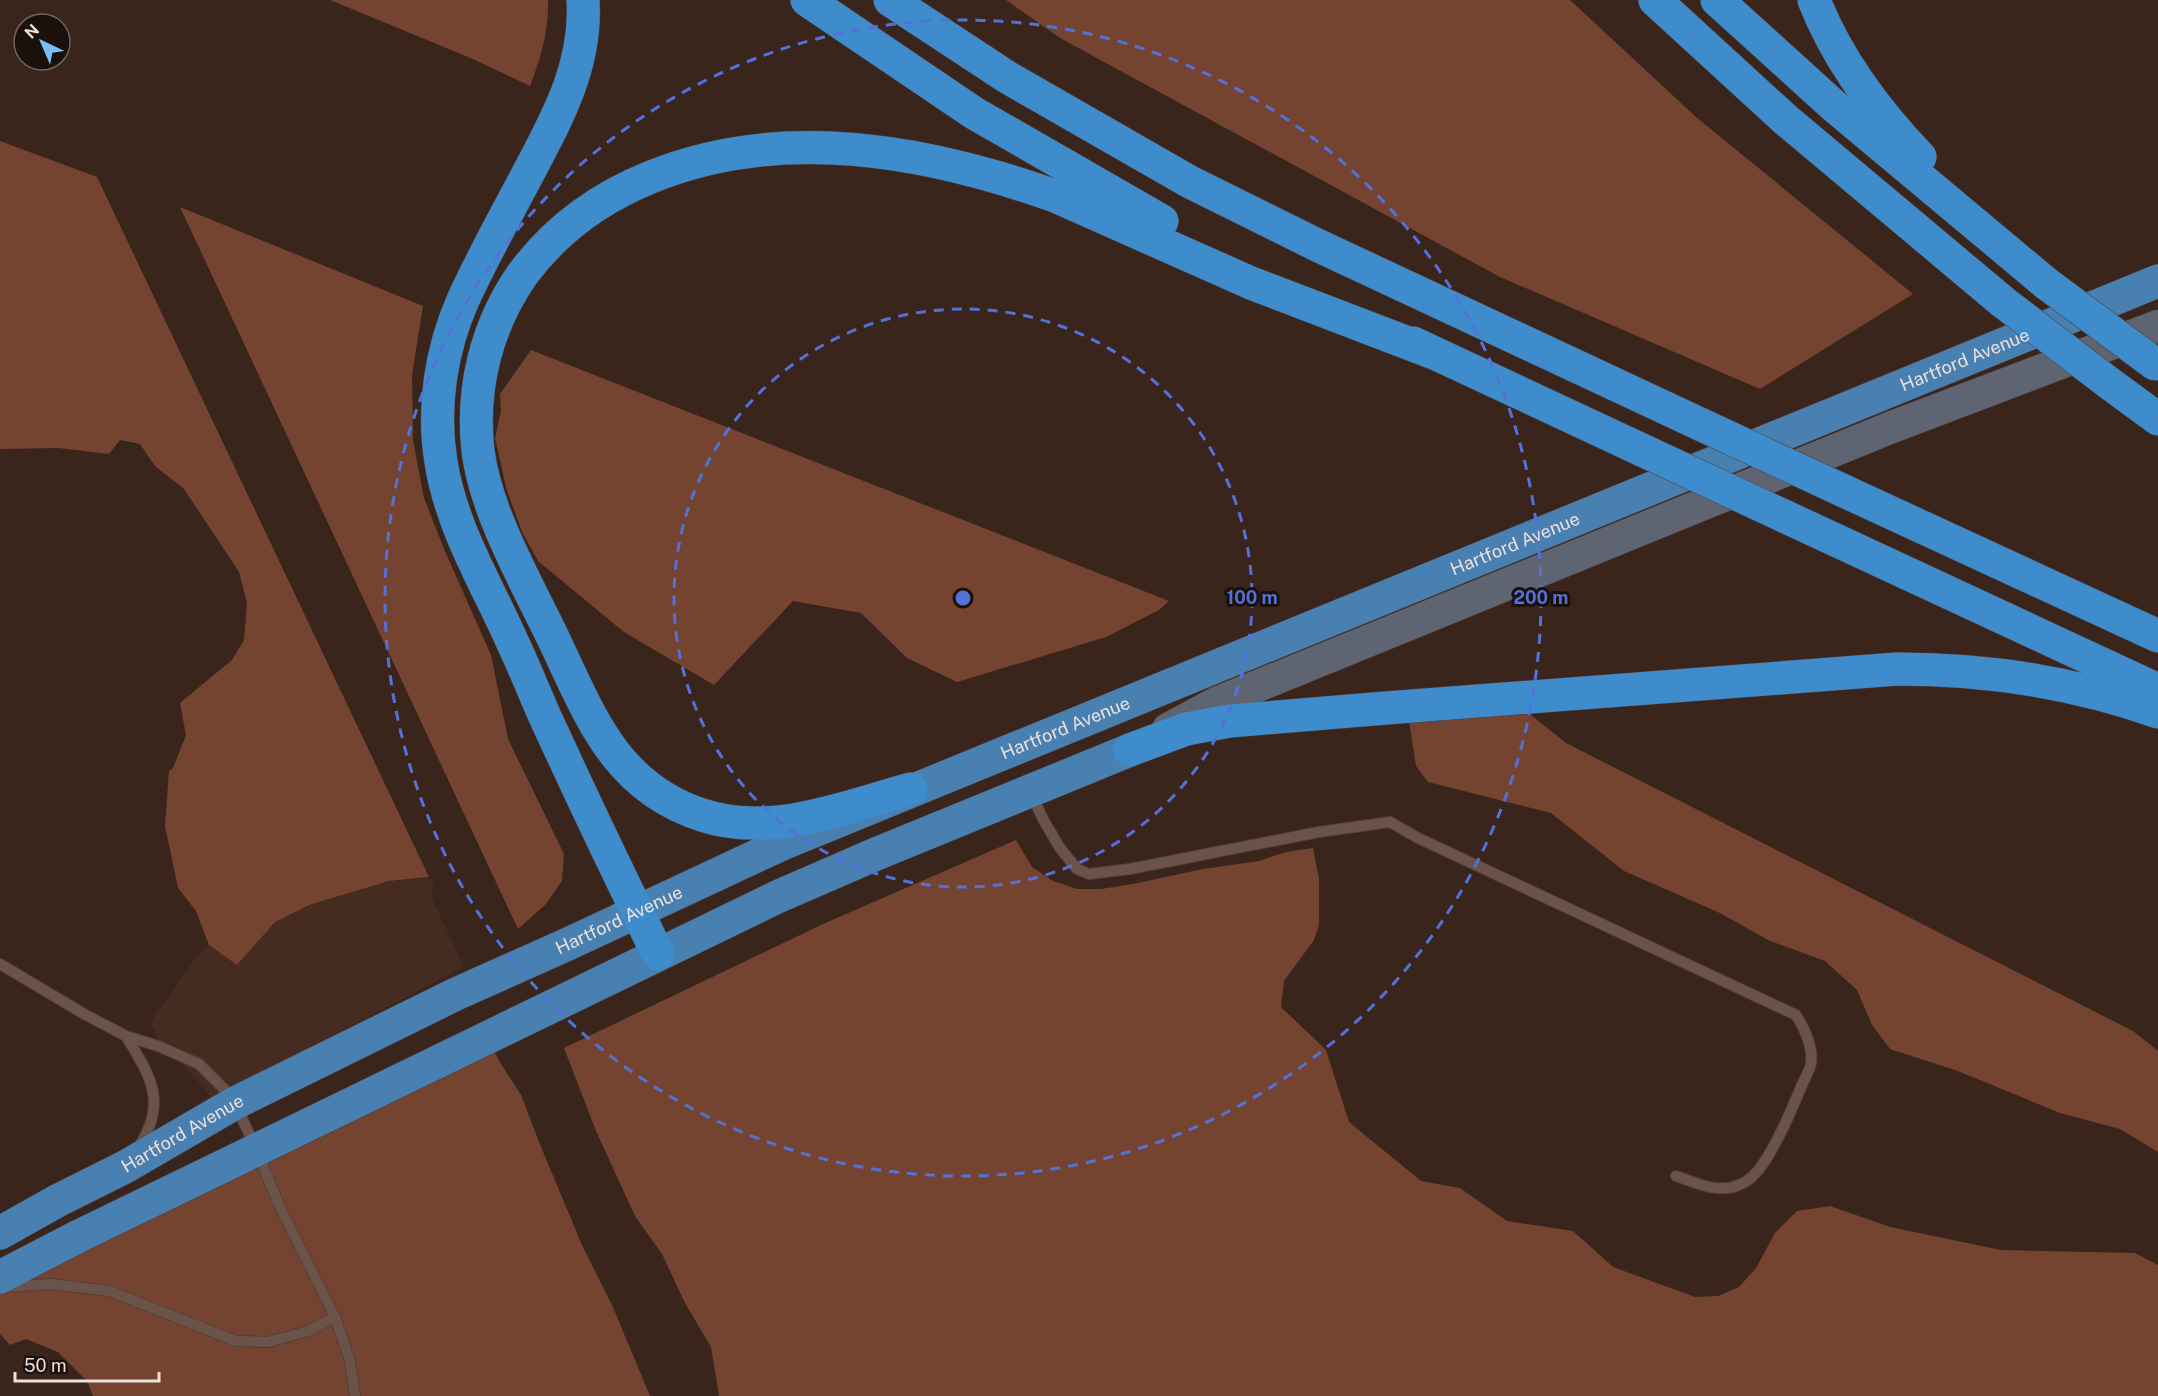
<svg xmlns="http://www.w3.org/2000/svg" width="2158" height="1396" font-family="'Public Sans',sans-serif">
<style>
.built{fill:#462b20}
.green{fill:#744430}
.lines{fill:none;stroke-linecap:round;stroke-linejoin:round}
.service-casing{stroke:#52403a;stroke-width:12}
.secondary-casing{stroke:#52403a;stroke-width:33}
.trunk-casing{stroke:#52403a;stroke-width:34}
.motorway-casing{stroke:#52403a;stroke-width:34}
.service{stroke:#6b534a;stroke-width:10}
.secondary{stroke:#5e6471;stroke-width:32}
.trunk{stroke:#4880b2;stroke-width:33}
.motorway{stroke:#3f8ccc;stroke-width:33}
.motorway-bridge-casing{stroke:#52403a;stroke-width:34;stroke-linecap:butt}
.motorway-bridge{stroke:#3f8ccc;stroke-width:33}
.ring{fill:none;stroke:#5272d9;stroke-width:3;stroke-dasharray:10 8}
.labels{text-anchor:middle;stroke-width:6;stroke-linejoin:round;paint-order:stroke}
.street-label{font-size:18px;fill:#efe0db;stroke:#1a110d}
.centre{fill:#5272d9;stroke:#1a110d;stroke-width:3}
.ring-label{font-size:18px;text-anchor:middle;font-weight:bold;fill:#5272d9;stroke:#1a110d;stroke-width:6;stroke-linejoin:round;paint-order:stroke}
</style>
<rect width="100%" height="100%" fill="#3a251d"/>
<path class="built" d="M434,878L432,898L464,967L212,1100L205,1089L158,1039L151,1024L155,1014L169,997L180,979L200,953L209,944L237,965L275,922L309,905L389,881Z"/>
<path class="green" d="M330,0H548C549,30 541,58 530,86L473,59Z
M1006,0H1570L1696,117L1913,294L1760,389L1500,277L1060,38Z
M0,141L97,177L429,877L389,881L309,905L275,922L237,965L209,945L196,911L178,888L165,826L169,771L173,768L186,735L180,703L232,660L244,640L247,603L239,572L184,489L155,466L140,444L120,440L109,454L59,448L0,449Z
M180,207L423,306L412,375L413,440L424,498L444,549L491,655L508,739L564,854L562,881L545,905L518,929Z
M531,350L1169,601L1159,610L1106,637L957,682L907,658L861,613L793,601L714,685L624,632L538,561L523,534L507,491L495,438L501,411L500,394Z
M1517,704L1566,743L2133,1031L2158,1051V1152L2120,1129L2060,1113L1958,1071L1890,1049L1872,1025L1857,990L1825,961L1768,940L1720,913L1624,871L1551,813L1428,782L1416,766L1408,714Z
M1016,840L1032,867L1053,881L1077,889H1101L1133,884L1203,869L1259,861L1286,852L1313,848L1319,879V925L1314,940L1284,981L1281,1007L1326,1050L1349,1122L1421,1181L1460,1188L1507,1221L1573,1231L1613,1267L1695,1297L1718,1296L1739,1287L1756,1268L1775,1233L1797,1211L1830,1206L1890,1227L2001,1250L2135,1253L2158,1265V1396H719L711,1347L685,1303L662,1254L635,1216L596,1131L564,1048L823,924Z
M492,1047L501,1064L521,1095L541,1147L582,1245L612,1305L650,1396H93L87,1381L58,1352L26,1339L10,1345L0,1334V1258L11,1256Z"/>
<g class="lines">
<defs>
<path id="service" d="M1031,794L1044,821L1060,848L1077,869L1089,874L1130,869L1319,832L1390,822L1418,838L1796,1015C1805,1030 1813,1046 1811,1063C1810,1070 1805,1078 1802,1085C1791,1111 1779,1140 1763,1164C1757,1173 1749,1181 1739,1185C1718,1194 1696,1183 1676,1176
M0,964L84,1014L126,1036L158,1046L199,1064L224,1089L235,1103L257,1151L279,1205L335,1317L350,1361L355,1396
M126,1036C151,1077 168,1103 138,1148
M6,1287L51,1284L110,1291L236,1341L268,1342L308,1331L335,1317"/>
<path id="secondary" d="M1168,729L1216,703L1892,427L2158,326"/>
<g id="trunk">
<path id="s1" d="M0,1233L57,1201L125,1167L235,1103L456,994L568,944L782,844L2158,281"/>
<path d="M0,1277L77,1237L777,897L876,854L1130,750"/>
</g>
<path id="motorway" d="M583,0C587,62 560,113 532,166C509,210 484,254 463,300C441,350 432,407 441,462C451,526 485,581 511,639C526,670 538,703 553,734C587,808 622,881 658,954
M807,0L974,113L1162,221
M890,0L1007,77L1190,182L1317,245L1702,425
M1655,0L1786,120L2003,302
M1717,0L1834,106L2047,284
M1814,0C1837,59 1877,112 1920,157
M1413,343L1642,450
M2109,383L2158,419
M1844,491L2158,636
M1784,516L2158,690
M1130,750L1186,729L1230,721L1386,708L1897,669C1986,669 2074,682 2158,712
M911,789C845,807 771,838 702,815C616,787 591,718 555,642C528,585 486,514 478,451C471,389 486,327 522,275C555,230 599,198 651,177C782,124 925,150 1055,196L1251,283L1434,353"/>
</defs>
<use href="#service" class="service-casing"/>
<use href="#secondary" class="secondary-casing"/>
<use href="#trunk" class="trunk-casing"/>
<use href="#motorway" class="motorway-casing"/>
<use href="#service" class="service"/>
<use href="#secondary" class="secondary"/>
<use href="#trunk" class="trunk"/>
<use href="#motorway" class="motorway"/>
<defs>
<path id="motorway-bridge" d="M2047,284L2155,364
M2003,302L2109,383
M1702,425L1844,491
M1642,450L1784,516"/>
</defs>
<use href="#motorway-bridge" class="motorway-bridge-casing"/>
<use href="#motorway-bridge" class="motorway-bridge"/>
</g>
<g class="ring">
<circle cx="963" cy="598" r="289"/>
<circle cx="963" cy="598" r="578"/>
</g>
<g class="labels">
<g class="street-label">
<text dy="6" stroke="none"><textPath href="#s1" startOffset="2152">Hartford Avenue</textPath></text>
<text dy="6" stroke="none"><textPath href="#s1" startOffset="1666">Hartford Avenue</textPath></text>
<text dy="6" stroke="none"><textPath href="#s1" startOffset="1180">Hartford Avenue</textPath></text>
<text dy="6" stroke="none"><textPath href="#s1" startOffset="694">Hartford Avenue</textPath></text>
<text dy="6" stroke="none"><textPath href="#s1" startOffset="208">Hartford Avenue</textPath></text>
</g>
</g>
<circle cx="963" cy="598" r="9" class="centre"/>
<g class="ring-label">
<text x="1252" y="604">100 m</text>
<text x="1541" y="604">200 m</text>
</g>
<g transform="translate(42 42) rotate(316)"><circle r="28" fill="#1a110d" stroke="#6f645f" stroke-width="1.5"/>
<path d="M0-4.5L10 22L0 15L-10 22Z" fill="#7cbef9"/>
<text y="-9" font-size="16" font-weight="bold" text-anchor="middle" fill="#efe0db">N</text>
</g>
<path d="M15 1372v9h144v-9" fill="none" stroke="#efe0db" stroke-width="3"/>
<text x="24" y="1372" font-size="18" fill="#efe0db" stroke="#1a110d" stroke-width="4.5" paint-order="stroke">50 m</text>
</svg>
